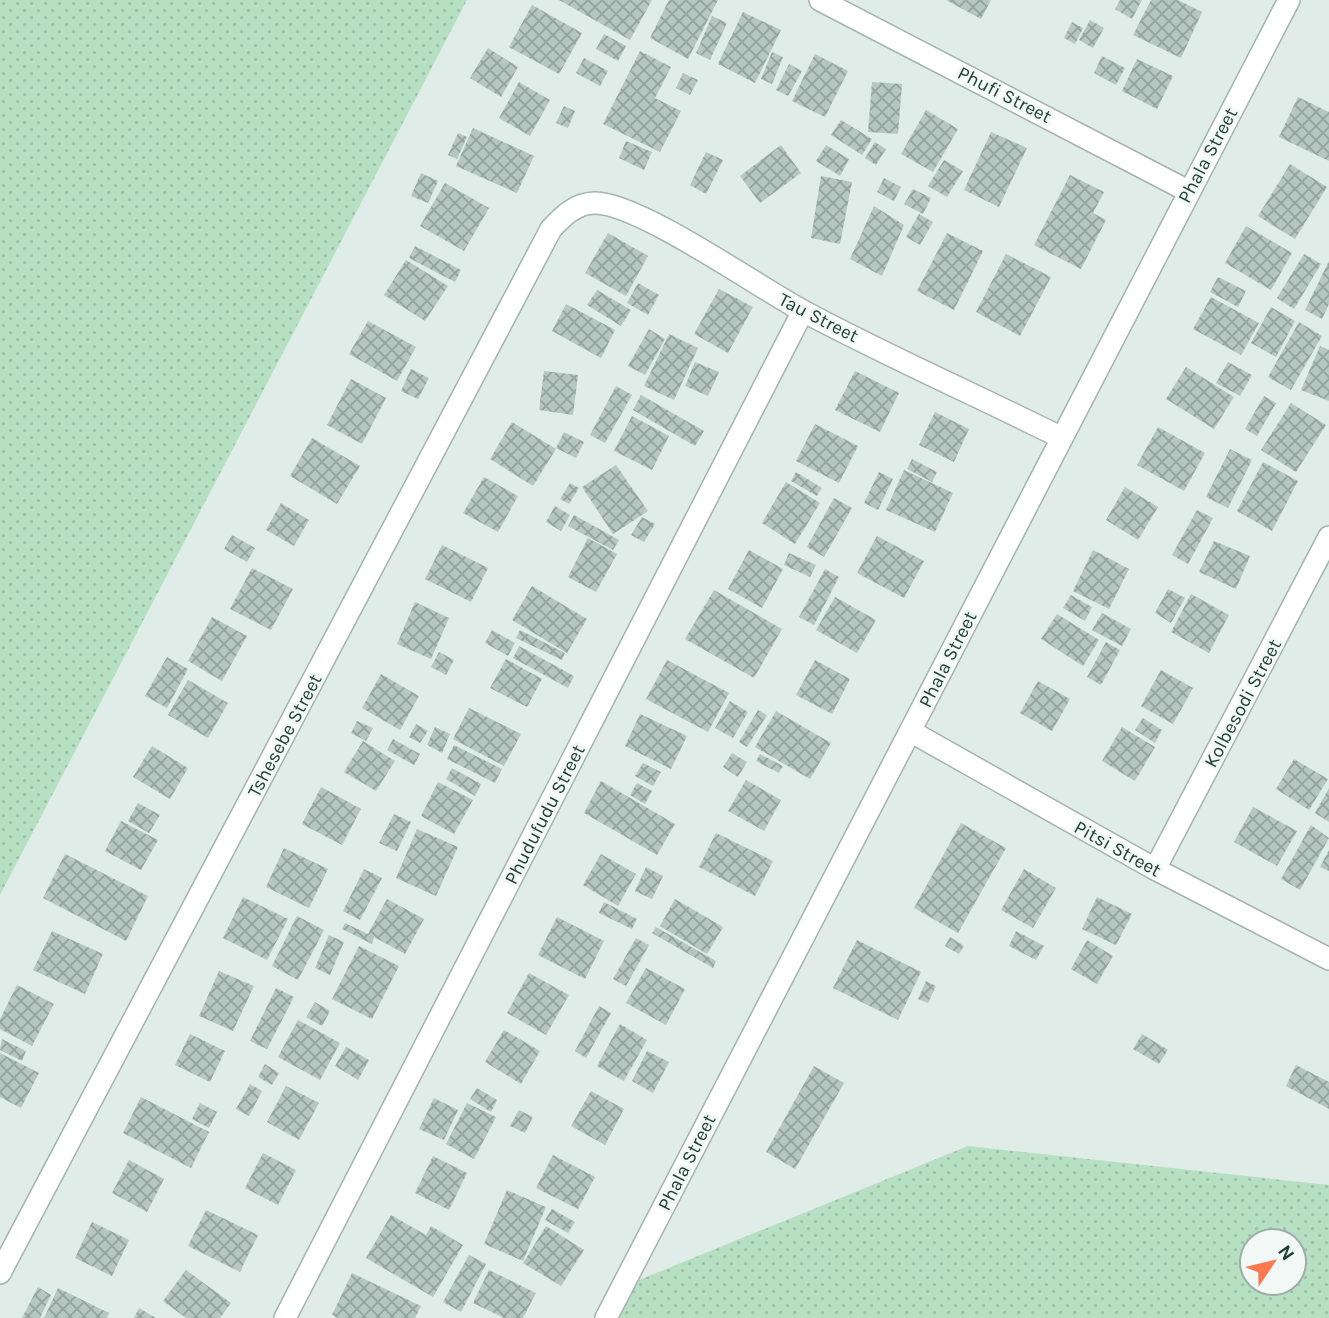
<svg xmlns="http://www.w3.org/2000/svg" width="1329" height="1318" font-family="Karla,sans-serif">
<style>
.grass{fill:url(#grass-dots);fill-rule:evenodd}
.building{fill:url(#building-cross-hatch)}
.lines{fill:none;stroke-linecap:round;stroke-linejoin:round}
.street-casing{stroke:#a3b4ae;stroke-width:24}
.street{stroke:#fff;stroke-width:21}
.labels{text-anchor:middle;stroke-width:6;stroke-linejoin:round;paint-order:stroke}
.street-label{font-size:19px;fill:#203e35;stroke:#f1f8f5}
</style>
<defs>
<pattern id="grass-dots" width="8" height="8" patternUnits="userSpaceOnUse" patternTransform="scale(1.75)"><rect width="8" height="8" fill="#b7dfc2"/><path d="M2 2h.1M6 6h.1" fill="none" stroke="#9dc0a7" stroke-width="1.8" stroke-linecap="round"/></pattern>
<pattern id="building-cross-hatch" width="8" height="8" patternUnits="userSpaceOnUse" patternTransform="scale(1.75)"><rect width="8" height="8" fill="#b5c7c0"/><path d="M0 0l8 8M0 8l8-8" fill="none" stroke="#93a39d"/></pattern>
</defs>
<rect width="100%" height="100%" fill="#e0ece7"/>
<path class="grass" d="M0,0H467L0,895Z
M968,1146L1329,1185V1318H603L617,1289ZM1252,1241H1294V1283H1252Z"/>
<path class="building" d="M559,0H652L630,40Z
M669,0H718L688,59L650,38Z
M946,0H991L981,19Z
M1120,0H1142L1132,19L1115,9Z
M1151,0H1178L1202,12L1181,58L1133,35Z
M532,5L582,33L559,74L509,47Z
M743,12L781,30L755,83L718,64Z
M712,16L727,23L710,60L696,53Z
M1090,20L1104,28L1093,48L1079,40Z
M1072,22L1083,28L1075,44L1064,38Z
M604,34L626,46L618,61L596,49Z
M488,48L518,67L501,97L470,78Z
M640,51L671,67L655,98L681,111L660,152L603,124Z
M772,52L783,57L772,84L761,79Z
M815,54L848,71L825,117L792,101Z
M1102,56L1125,68L1116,85L1094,73Z
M584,58L608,71L600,86L576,73Z
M1137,59L1173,76L1157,109L1122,91Z
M789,64L802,71L788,96L776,90Z
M683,73L698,80L690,95L676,88Z
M519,82L550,100L530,136L499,118Z
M872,82L902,84L898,134L868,132Z
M1298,97L1329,112V161L1279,137Z
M564,106L575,111L568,128L556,123Z
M926,110L958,129L933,172L901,154Z
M841,120L872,139L862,155L831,135Z
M473,128L534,156L517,193L456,166Z
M991,132L1027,148L999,207L964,190Z
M458,133L467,137L457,159L448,155Z
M626,141L652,152L644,170L619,158Z
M875,142L886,149L876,165L865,158Z
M781,145L801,173L760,203L740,176Z
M826,145L849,159L840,176L816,161Z
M706,152L723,160L706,194L690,185Z
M944,160L963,171L947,197L928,186Z
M1290,164L1327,187L1295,239L1258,216Z
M421,173L438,181L428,203L411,196Z
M1070,175L1104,192L1093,213L1106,220L1081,269L1034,245Z
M821,176L852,182L840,244L811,238Z
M884,178L901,187L894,201L877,192Z
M445,183L489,208L464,251L420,226Z
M913,189L931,198L923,214L904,204Z
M874,206L904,225L882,276L850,259Z
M919,214L933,222L920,245L906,237Z
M1246,226L1292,253L1271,290L1225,263Z
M608,233L648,256L626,296L585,273Z
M947,233L983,251L954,310L917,291Z
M415,246L461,270L455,282L409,258Z
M1006,254L1051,277L1020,336L976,312Z
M1304,254L1321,264L1294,309L1277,298Z
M406,260L448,286L425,321L384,295Z
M1329,261V304L1322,319L1305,310Z
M1218,277L1246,291L1238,307L1210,292Z
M638,283L659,295L648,315L627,303Z
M719,289L753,307L728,353L694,334Z
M597,290L631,310L621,326L587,305Z
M1211,297L1259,323L1241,355L1193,329Z
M566,304L615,330L601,358L552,331Z
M1271,307L1295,321L1276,357L1251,343Z
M368,321L416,347L397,381L349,354Z
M1299,322L1322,336L1291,390L1268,377Z
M649,329L665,339L645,375L628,366Z
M669,334L698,348L674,400L644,386Z
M1320,346L1329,350V401L1301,390Z
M695,362L719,372L708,396L685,386Z
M1228,362L1252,375L1240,396L1216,383Z
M1186,367L1234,397L1214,429L1166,399Z
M411,369L429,378L418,399L401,391Z
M544,371L578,375L573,415L539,410Z
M855,371L899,393L880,432L835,410Z
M351,379L386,398L362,444L327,425Z
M616,386L632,395L605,443L590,435Z
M641,395L704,431L695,446L633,410Z
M1264,396L1276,403L1257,436L1245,429Z
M1291,403L1326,425L1296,472L1261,450Z
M935,412L969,429L954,462L919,445Z
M632,416L669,436L652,470L614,451Z
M512,422L556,449L533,486L490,459Z
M815,424L858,446L839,483L796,461Z
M1158,427L1205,453L1184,491L1137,465Z
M564,432L584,442L576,458L556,448Z
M312,438L360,466L337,504L290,476Z
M1230,449L1252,460L1228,508L1206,497Z
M912,459L937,472L932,482L907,469Z
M1263,462L1298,481L1272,531L1237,511Z
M616,465L648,511L613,534L582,487Z
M904,470L953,493L935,532L886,510Z
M796,472L822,488L817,496L791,481Z
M879,472L893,479L878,510L864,503Z
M484,477L518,496L498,532L463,513Z
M786,482L820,503L795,544L762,523Z
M570,483L579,488L569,504L560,499Z
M1125,487L1158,507L1138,540L1106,520Z
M834,498L852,508L824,557L807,547Z
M281,503L309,520L294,546L266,530Z
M555,506L570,515L561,531L546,522Z
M1197,510L1213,518L1188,564L1172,555Z
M574,515L619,540L613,550L568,526Z
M642,517L655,524L644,542L631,535Z
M232,535L255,548L247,562L224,549Z
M877,536L924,561L904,598L857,573Z
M588,538L617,554L596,592L568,577Z
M1214,541L1250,556L1236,589L1199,572Z
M442,545L488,568L471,602L425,579Z
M749,550L783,569L762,608L728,589Z
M1093,550L1129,569L1109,609L1073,591Z
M789,553L816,565L810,577L784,565Z
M252,568L293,589L271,630L230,609Z
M825,569L839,577L814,625L799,617Z
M532,586L587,619L567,653L512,620Z
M1168,589L1185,598L1171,623L1155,613Z
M714,590L782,629L754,678L685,639Z
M1191,594L1229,615L1209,653L1171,632Z
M1071,595L1092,607L1085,621L1063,608Z
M835,597L876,620L857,653L816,630Z
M415,602L449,618L431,659L397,644Z
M1102,613L1131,629L1122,646L1092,630Z
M1057,614L1099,640L1083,666L1041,639Z
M212,617L247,636L222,681L188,661Z
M492,630L515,643L508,656L485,643Z
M520,630L565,653L562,660L516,638Z
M1106,642L1120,650L1101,685L1087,677Z
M519,646L574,676L568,688L513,658Z
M439,652L454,660L446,675L431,667Z
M167,657L188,669L167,708L145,696Z
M506,659L542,679L527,707L490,688Z
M667,660L729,693L708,732L646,699Z
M815,660L850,679L832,714L796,695Z
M1161,670L1193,688L1173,724L1141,706Z
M381,674L419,696L400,730L362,708Z
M188,680L228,703L208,738L168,715Z
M1038,681L1070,699L1052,731L1020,713Z
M730,701L748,712L733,738L715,728Z
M469,708L521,734L504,766L453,739Z
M758,710L767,715L747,747L739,742Z
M776,711L831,743L810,779L755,747Z
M640,714L687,736L671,769L625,746Z
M1143,718L1162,730L1155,743L1135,730Z
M357,721L373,728L366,741L351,733Z
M416,724L428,731L420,743L409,737Z
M435,727L450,734L442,753L427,745Z
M1122,727L1155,747L1135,781L1102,761Z
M393,739L420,754L414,765L387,750Z
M363,741L395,761L376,791L344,772Z
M454,745L502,769L495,783L447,759Z
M152,746L188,768L170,799L133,777Z
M732,753L747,762L738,777L723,767Z
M760,754L783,766L779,773L756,761Z
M1294,759L1328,779L1309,810L1276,789Z
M643,763L661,772L653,786L635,776Z
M452,768L481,784L475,796L446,779Z
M746,780L781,800L764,831L728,811Z
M601,781L675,824L657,855L584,813Z
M438,782L473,800L454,834L421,816Z
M637,783L652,791L645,804L630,795Z
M321,787L361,809L342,845L302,824Z
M1329,788V822L1315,813Z
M138,803L160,815L149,833L128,821Z
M1253,807L1297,831L1277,866L1234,842Z
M394,814L411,822L397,851L379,843Z
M121,821L158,840L141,870L105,851Z
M961,823L1006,848L958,933L914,908Z
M1311,825L1329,838L1300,890L1281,879Z
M417,829L458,847L436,896L396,878Z
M716,833L773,861L755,896L699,867Z
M284,848L328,869L309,908L266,887Z
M1329,850V871L1320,867Z
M65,854L148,896L126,941L43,898Z
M601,854L636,874L618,906L583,885Z
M646,867L663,876L652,899L635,891Z
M364,869L382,878L360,920L343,911Z
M1024,869L1056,888L1033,928L1001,910Z
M243,897L288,919L267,960L223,938Z
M1097,897L1132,914L1116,945L1082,929Z
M387,899L424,919L405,954L374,937L372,944L342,929L345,923L368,934Z
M675,899L723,927L707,954L660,926Z
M604,902L637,919L632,929L599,913Z
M297,916L324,930L298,980L272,966Z
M557,917L604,941L585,979L538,955Z
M656,927L716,961L713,968L652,933Z
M52,931L103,954L85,994L33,970Z
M1016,931L1044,946L1036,960L1009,946Z
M329,935L344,942L330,975L315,968Z
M950,937L964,946L959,954L945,946Z
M636,938L649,945L626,986L613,979Z
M857,940L921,972L898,1020L833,988Z
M1087,940L1113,956L1097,984L1071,969Z
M359,946L399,966L372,1019L332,999Z
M646,968L685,989L666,1025L626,1003Z
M219,971L254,986L233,1031L199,1016Z
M529,973L569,995L546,1035L507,1013Z
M926,981L936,986L928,1003L918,999Z
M17,985L54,1004L32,1046L0,1029V1019Z
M276,988L294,997L267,1049L250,1041Z
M315,1002L330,1011L322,1026L306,1017Z
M599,1006L611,1013L586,1058L575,1051Z
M298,1020L340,1043L320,1080L278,1057Z
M620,1024L647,1040L624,1081L597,1066Z
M504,1030L540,1051L521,1084L485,1062Z
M190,1034L225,1051L210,1082L175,1065Z
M1142,1034L1168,1050L1159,1064L1133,1049Z
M2,1039L26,1051L22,1061L0,1050Z
M346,1047L369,1060L358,1080L335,1066Z
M647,1051L669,1062L653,1093L632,1081Z
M0,1053L39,1073L21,1108L0,1097Z
M265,1064L279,1073L272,1085L258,1077Z
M1296,1065L1329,1082V1109L1286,1086Z
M814,1066L844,1083L795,1169L766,1152Z
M250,1084L262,1091L249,1116L236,1109Z
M286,1086L319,1103L299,1140L267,1122Z
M477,1088L497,1100L491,1112L470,1099Z
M591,1091L624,1109L605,1145L571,1126Z
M141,1097L209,1132L191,1168L123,1133Z
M434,1098L458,1110L444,1140L419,1129Z
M200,1103L217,1112L209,1128L192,1119Z
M467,1103L496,1117L474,1159L446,1144Z
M519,1110L533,1117L525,1133L510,1126Z
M263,1153L296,1170L278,1205L245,1188Z
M553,1155L595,1177L578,1209L536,1188Z
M433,1156L467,1173L449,1210L415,1193Z
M129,1160L164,1179L147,1212L112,1193Z
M507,1190L546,1207L523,1261L484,1244Z
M552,1209L575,1222L568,1233L545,1220Z
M206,1210L258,1235L240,1272L188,1246Z
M391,1215L426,1235L431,1226L463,1245L433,1297L366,1258Z
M92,1222L129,1240L112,1276L75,1258Z
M546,1226L584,1250L561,1286L523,1263Z
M469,1255L486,1264L461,1312L443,1302Z
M186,1270L231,1303L220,1318H186L163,1301Z
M489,1270L536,1293L523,1318H504L473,1303Z
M352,1273L421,1306L415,1318H338L332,1315Z
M38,1287L51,1295L40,1318H22Z
M58,1288L109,1313L107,1318H44Z
M139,1308L156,1318H134Z"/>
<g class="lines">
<defs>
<path id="street" d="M820,0L1188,191
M910,731L1155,869L1329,959
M1155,869L1329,537
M0,1273L551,229C563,216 576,203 595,203C639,203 758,287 803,311C887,356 976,395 1062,438
M285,1318L803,311
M606,1318L1289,0"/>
</defs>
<use href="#street" class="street-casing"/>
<use href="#street" class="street"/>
</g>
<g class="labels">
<g class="street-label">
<text transform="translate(1005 94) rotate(27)" y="7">Phufi Street</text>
<text transform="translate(1207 155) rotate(-62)" y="7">Phala Street</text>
<text transform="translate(819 317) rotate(27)" y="7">Tau Street</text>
<text transform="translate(947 659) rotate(-63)" y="7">Phala Street</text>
<text transform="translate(1242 703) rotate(-62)" y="7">Kolbesodi Street</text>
<text transform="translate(284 735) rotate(-62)" y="7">Tshesebe Street</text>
<text transform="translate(544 814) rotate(-63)" y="7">Phudufudu Street</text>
<text transform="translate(1118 848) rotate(29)" y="7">Pitsi Street</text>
<text transform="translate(686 1162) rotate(-63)" y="7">Phala Street</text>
</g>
</g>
<g transform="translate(1273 1262) rotate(55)"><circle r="33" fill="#f1f8f5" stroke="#9daea8" stroke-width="2"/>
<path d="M0-5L12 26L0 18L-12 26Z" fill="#fc784f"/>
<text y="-10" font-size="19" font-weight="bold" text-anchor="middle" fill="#203e35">N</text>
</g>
</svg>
